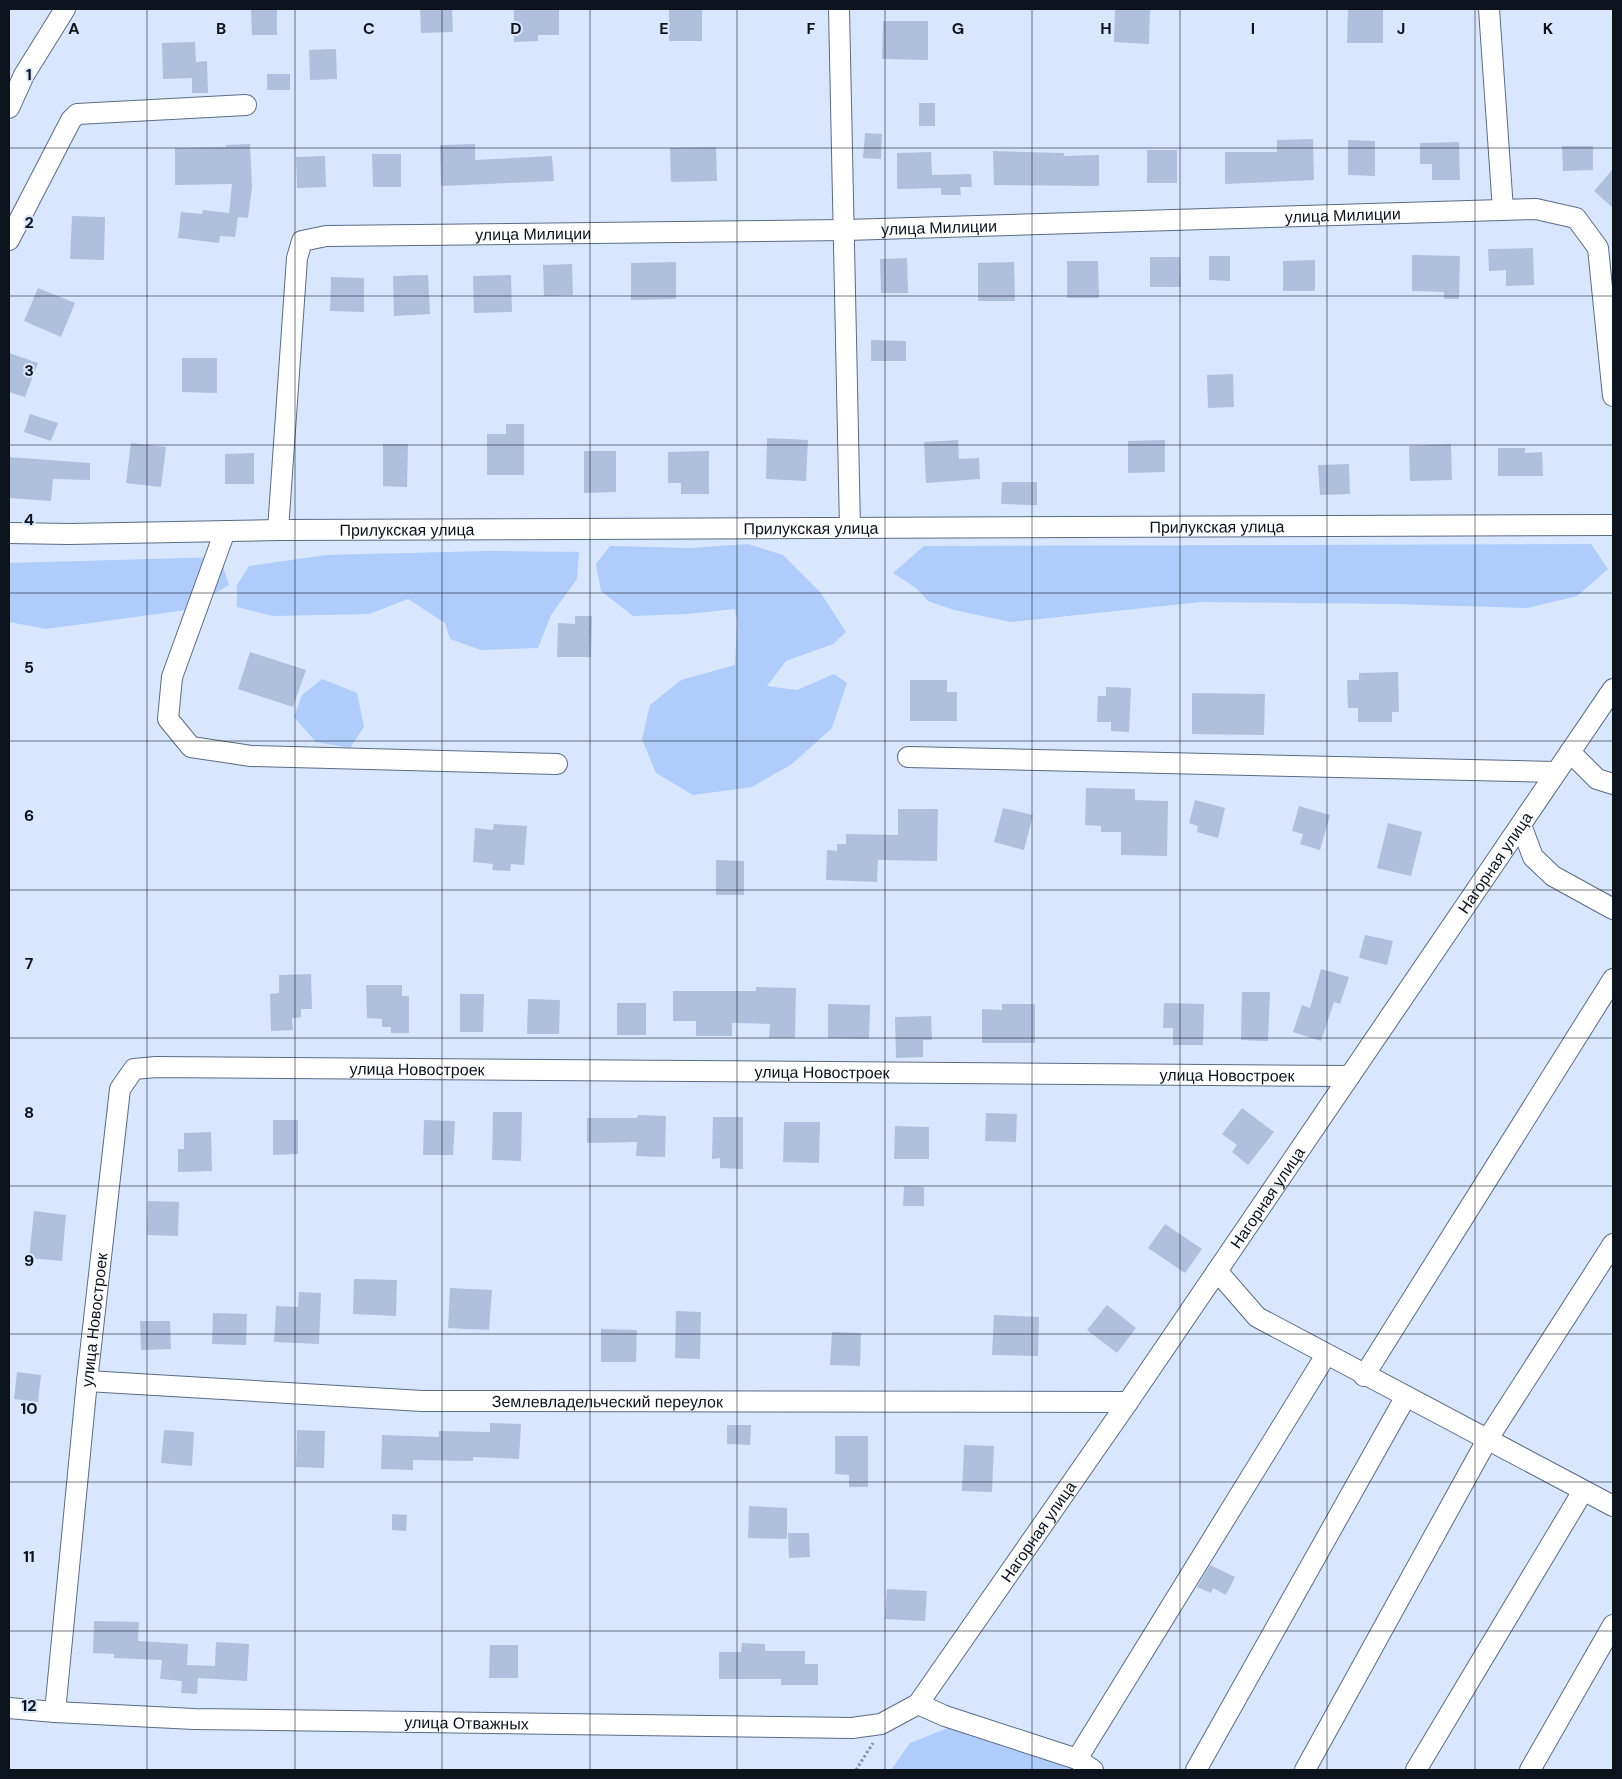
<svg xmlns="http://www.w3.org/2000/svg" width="1622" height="1779" font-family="'DM Sans',sans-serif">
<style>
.green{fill:#afccfa}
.building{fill:#aec0dc}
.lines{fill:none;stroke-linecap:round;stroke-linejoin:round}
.street-casing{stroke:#5c6b85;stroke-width:22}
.path{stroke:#8792a4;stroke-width:3;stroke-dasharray:2.5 2.5;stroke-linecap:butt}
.street{stroke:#fff;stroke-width:20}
.grid{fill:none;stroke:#0d131d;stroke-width:1;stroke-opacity:0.55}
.labels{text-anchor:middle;stroke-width:4;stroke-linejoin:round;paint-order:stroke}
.street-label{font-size:16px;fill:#0d131d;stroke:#d8e7fe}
.grid-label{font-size:16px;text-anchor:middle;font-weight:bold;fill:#0d131d;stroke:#d8e7fe;stroke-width:4;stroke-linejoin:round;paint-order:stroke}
</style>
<rect width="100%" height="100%" fill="#d8e7fe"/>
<path class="green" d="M748,544L783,555L820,592L846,632L833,644L786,661L767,686L797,690L834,674L847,683L832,728L792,764L752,787L693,795L656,773L642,739L650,705L681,680L735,665L737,621L735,609L687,614L633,616L601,591L596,564L610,546L690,548Z
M1591,544L1608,569L1577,596L1527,608L1395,604L1201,602L1011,622L954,610L928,601L916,588L893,573L924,546Z
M488,551L579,552L577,579L551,615L538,648L481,650L450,639L445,623L408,599L369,614L273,616L237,607V585L249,566L326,555Z
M220,557L229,585L187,610L46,629L9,622V563Z
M322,679L357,693L364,727L350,748L316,742L294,717L302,695Z
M953,1726L1084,1770H891L910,1743Z"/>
<path class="building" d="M251,9H277V35H252Z
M420,9H452L453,32L421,33Z
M514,9H559V35H538V41L514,42Z
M669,9L702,10V41H669Z
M1115,9H1150L1149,44L1114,42Z
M1348,9H1383V43H1347Z
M883,21H928V60L882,59Z
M195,42L196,62L207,61L208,93H192V78L163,79L162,43Z
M336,49L337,79L310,80L309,50Z
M267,74H290V90H267Z
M919,103H935V126H919Z
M865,133L882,134L881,159L863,158Z
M1313,139L1314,180L1225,184V152H1277V140Z
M1348,140L1375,141V176L1348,175Z
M1459,142L1460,180H1432V164H1420V143Z
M250,144L252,187L248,218L238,217L235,237L220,236L219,243L178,238L181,212L202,214L203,210L229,213L232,184L175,185V148L226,147V145Z
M475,144V160L552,156L554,181L441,186L440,145Z
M1562,146H1593V170L1563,171Z
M716,147L717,181L671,182L670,148Z
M1147,150H1177V183H1147Z
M993,151L1064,153V156L1099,155V186L994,185Z
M931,152L932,175L971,174L972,187H960L961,195H941V188L897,189V153Z
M372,154H401V187H373Z
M325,156L326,187L297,188L296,157Z
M1613,169V208L1594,191Z
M72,216L105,217L104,260L70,259Z
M1533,248L1534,285L1506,286V270L1489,271L1488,249Z
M1412,255L1460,256L1459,299H1444V292L1412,291Z
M1209,256H1230V281L1209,280Z
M1150,257H1180L1181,287H1150Z
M907,258L908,293H881L880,259Z
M1315,260V291H1283V261Z
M1067,261H1098L1099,298H1067Z
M676,262V299L631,300V263Z
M1014,262L1015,301H978V263Z
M572,264L573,295L544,296L543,265Z
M428,275L430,314L394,316L393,276Z
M511,275L512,312L474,313L473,276Z
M331,277L364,278V312L330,311Z
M38,288L75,303L61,337L24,321Z
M871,340L906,341V361H871Z
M9,353L38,363L25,397L9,392Z
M182,358H217V393L182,392Z
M1233,374L1234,407L1208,408L1207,375Z
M30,414L58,423L51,441L24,432Z
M506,424H524V475H487V434H506Z
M767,438L808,440L806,481L766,479Z
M958,440L959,459L979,458L980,479L926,483L924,442Z
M1165,440V472L1128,473V441Z
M131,443L166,447L161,487L126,483Z
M383,444H408L407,487L383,486Z
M1451,444L1452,480L1410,481L1409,446Z
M1498,448H1525V453L1542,452L1543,476H1498Z
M584,451H616V492L584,493Z
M709,451V494H681V483H668V452Z
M254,453V484H225V454Z
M9,457L90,463V480L53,479L51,501L9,498Z
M1349,464L1350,494L1320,495L1318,465Z
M1002,482H1037V505L1001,504Z
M575,616H592L591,657H557L558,623L575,624Z
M250,652L306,670L293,707L238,689Z
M1398,672L1399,712H1392V722H1358V708H1348L1347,680H1359V673Z
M910,680H947V692H957V721H910Z
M1106,687L1131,688L1129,732L1111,731V722H1097L1098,696H1106Z
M1192,693L1265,694L1264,735L1192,734Z
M1086,788L1135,789V800L1168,801L1167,856L1121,855V832H1101V826L1085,825Z
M1195,800L1225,808L1218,838L1197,832L1198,826L1189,823Z
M1299,806L1330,815L1320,850L1300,844L1303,834L1292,831Z
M1003,808L1033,815L1024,850L994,842Z
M898,809H938L937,861L878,860L877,882L826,880L827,850L837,851V844H846V834L898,835Z
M1388,823L1422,832L1411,876L1377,868Z
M494,824L527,826L524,865L511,864L510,871L492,870L493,864L473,862L475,828L493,830Z
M716,860L744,861V895H716Z
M1365,935L1393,941L1387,965L1359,958Z
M1321,969L1349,977L1340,1004L1334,1002L1321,1041L1293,1032L1302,1005L1310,1008Z
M311,974L312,1009H301V1017L292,1018L293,1030L271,1031L270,994L279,993V975Z
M366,985H402V996H409V1033H391V1027H382V1019L367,1018Z
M756,987L796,988L795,1038H769L770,1024L732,1023V1036H696V1021H673V991H756Z
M1242,992H1270L1268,1041L1241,1040Z
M460,994H484L483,1032H460Z
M528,999L560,1000L559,1034H527Z
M617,1003H646V1035H617Z
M1164,1003L1204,1004L1203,1045H1173V1028H1163Z
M828,1004L870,1005L869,1039L828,1038Z
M1002,1004H1035V1043H982V1009L1002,1010Z
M931,1016L932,1040H923V1057L896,1058L895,1017Z
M1242,1108L1274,1132L1248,1165L1232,1152L1237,1145L1222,1134Z
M493,1112H522L521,1161L492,1160Z
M986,1113L1017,1114L1016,1142L985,1141Z
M638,1115L666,1116L665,1157L636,1156L637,1142L587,1143V1118H637Z
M713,1117H743V1169L720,1168V1158L712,1159Z
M273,1120H298V1154L273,1155Z
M424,1120L455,1121L453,1155H423Z
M784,1122H820L819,1163L783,1162Z
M895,1126L929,1127V1159H894Z
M211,1132L212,1171L178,1172V1149H184V1133Z
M904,1186L924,1187V1206H903Z
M148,1201L179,1202L178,1236L147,1235Z
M34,1211L66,1215L62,1261L29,1258Z
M1165,1224L1202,1249L1185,1273L1148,1248Z
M354,1279L397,1280L396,1316L353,1314Z
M450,1288L492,1290L489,1330L448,1328Z
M299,1292L321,1293L319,1344L274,1342L276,1306L298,1307Z
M1107,1305L1136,1328L1117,1353L1087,1330Z
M676,1311L701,1312L700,1359L675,1358Z
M213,1313L247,1314L246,1345L212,1344Z
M994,1315L1039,1317L1038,1356L992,1355Z
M140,1321H170L171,1349L141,1350Z
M601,1329L637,1330L636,1362H601Z
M832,1332L861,1333L860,1366L830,1365Z
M17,1372L41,1375L38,1402L14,1399Z
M490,1423L521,1424L519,1459L473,1457V1461L413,1460V1470L381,1469L382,1435L439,1437V1431L490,1432Z
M727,1425H751L750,1445L727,1444Z
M164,1430L194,1432L192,1466L161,1463Z
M297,1430L325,1431L324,1468L296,1467Z
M835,1436H868V1487H849V1475L835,1474Z
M964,1445L994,1446L992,1492L962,1491Z
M749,1506L787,1508V1539L748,1538Z
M392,1514L407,1515L406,1531L392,1530Z
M788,1533H809L810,1557L789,1558Z
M1210,1565L1235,1577L1226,1595L1213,1588L1211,1593L1197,1587Z
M887,1589L927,1591L925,1621L885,1619Z
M94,1621L139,1622L138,1641L188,1644L187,1665L215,1666L216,1642L249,1644L247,1681L198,1678L197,1694L181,1693L182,1681L160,1679L162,1660L114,1658V1654L93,1653Z
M742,1643L765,1644V1651H805V1664H818V1685H781V1679H719V1652H741Z
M490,1645H518V1678H489Z"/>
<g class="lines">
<defs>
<g id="street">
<path d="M839,9L850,528"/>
<path d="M1489,9L1503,210"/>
<path d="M9,108L24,75L65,9"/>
<path d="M9,240L71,120L77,114L246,105"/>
<path id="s1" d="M278,530L297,258L302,241L326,236L846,230L1536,209L1576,218L1598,248L1613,396"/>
<path d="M225,531L172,677L168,719L191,747L251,756L557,764"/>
<path id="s2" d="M9,533L69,534L278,530L1613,525"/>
<path d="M1570,752L1597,779L1613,784"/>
<path d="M908,757L1556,772"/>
<path d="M1521,825L1533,857L1553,876L1613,909"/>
<path d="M1217,1271L1257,1317L1613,1506"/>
<path d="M1364,1376L1613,979"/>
<path id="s3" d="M87,1381L422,1401L1128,1402"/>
<path d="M918,1704L945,1716L1077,1759L1093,1770"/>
<path id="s4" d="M9,1708L55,1712L194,1719L852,1728L881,1724L918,1704L1128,1402L1613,689"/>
<path id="s5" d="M55,1712L87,1381L120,1089L134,1069L156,1067L1350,1076"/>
<path d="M1077,1759L1326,1355"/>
<path d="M1196,1770L1405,1398"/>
<path d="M1305,1770L1487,1440L1613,1244"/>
<path d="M1416,1770L1583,1491"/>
<path d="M1530,1770L1613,1625"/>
</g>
</defs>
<use href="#street" class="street-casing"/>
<path class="path" d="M856,1770L873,1743"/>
<use href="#street" class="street"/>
</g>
<path class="grid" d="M147,9V1770M295,9V1770M442,9V1770M590,9V1770M737,9V1770M885,9V1770M1032,9V1770M1180,9V1770M1327,9V1770M1475,9V1770M9,148H1613M9,296H1613M9,445H1613M9,593H1613M9,741H1613M9,890H1613M9,1038H1613M9,1186H1613M9,1334H1613M9,1482H1613M9,1631H1613"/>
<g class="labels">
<g class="street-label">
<text dy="6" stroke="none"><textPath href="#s1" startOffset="1332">улица Милиции</textPath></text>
<text dy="6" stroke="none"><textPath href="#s1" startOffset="928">улица Милиции</textPath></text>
<text dy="6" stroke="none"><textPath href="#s1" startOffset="522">улица Милиции</textPath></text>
<text dy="6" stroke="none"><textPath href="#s2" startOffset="1208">Прилукская улица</textPath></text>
<text dy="6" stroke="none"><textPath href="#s2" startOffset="802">Прилукская улица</textPath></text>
<text dy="6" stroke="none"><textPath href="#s2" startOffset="398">Прилукская улица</textPath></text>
<text dy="6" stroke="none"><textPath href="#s4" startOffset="1935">Нагорная улица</textPath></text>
<text dy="6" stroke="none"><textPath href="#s5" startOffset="934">улица Новостроек</textPath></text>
<text dy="6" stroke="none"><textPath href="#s5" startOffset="1339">улица Новостроек</textPath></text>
<text dy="6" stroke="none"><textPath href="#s5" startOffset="1744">улица Новостроек</textPath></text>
<text dy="6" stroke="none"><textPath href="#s4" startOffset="1530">Нагорная улица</textPath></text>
<text dy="6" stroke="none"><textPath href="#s5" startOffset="394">улица Новостроек</textPath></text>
<text dy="6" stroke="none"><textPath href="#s3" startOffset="521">Землевладельческий переулок</textPath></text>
<text dy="6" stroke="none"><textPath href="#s4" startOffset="1125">Нагорная улица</textPath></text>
<text dy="6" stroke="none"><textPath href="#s4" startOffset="458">улица Отважных</textPath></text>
</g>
</g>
<g class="grid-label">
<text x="74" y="34">A</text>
<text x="221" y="34">B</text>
<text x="369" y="34">C</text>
<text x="516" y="34">D</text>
<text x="664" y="34">E</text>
<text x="811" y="34">F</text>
<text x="958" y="34">G</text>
<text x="1106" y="34">H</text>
<text x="1253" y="34">I</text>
<text x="1401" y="34">J</text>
<text x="1548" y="34">K</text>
<text x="29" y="80">1</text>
<text x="29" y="228">2</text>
<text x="29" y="376">3</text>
<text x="29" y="525">4</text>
<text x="29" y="673">5</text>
<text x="29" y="821">6</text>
<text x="29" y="969">7</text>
<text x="29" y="1118">8</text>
<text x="29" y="1266">9</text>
<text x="29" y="1414">10</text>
<text x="29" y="1562">11</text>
<text x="29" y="1711">12</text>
</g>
<rect width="1622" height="1779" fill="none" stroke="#0d131d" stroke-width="20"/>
</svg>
